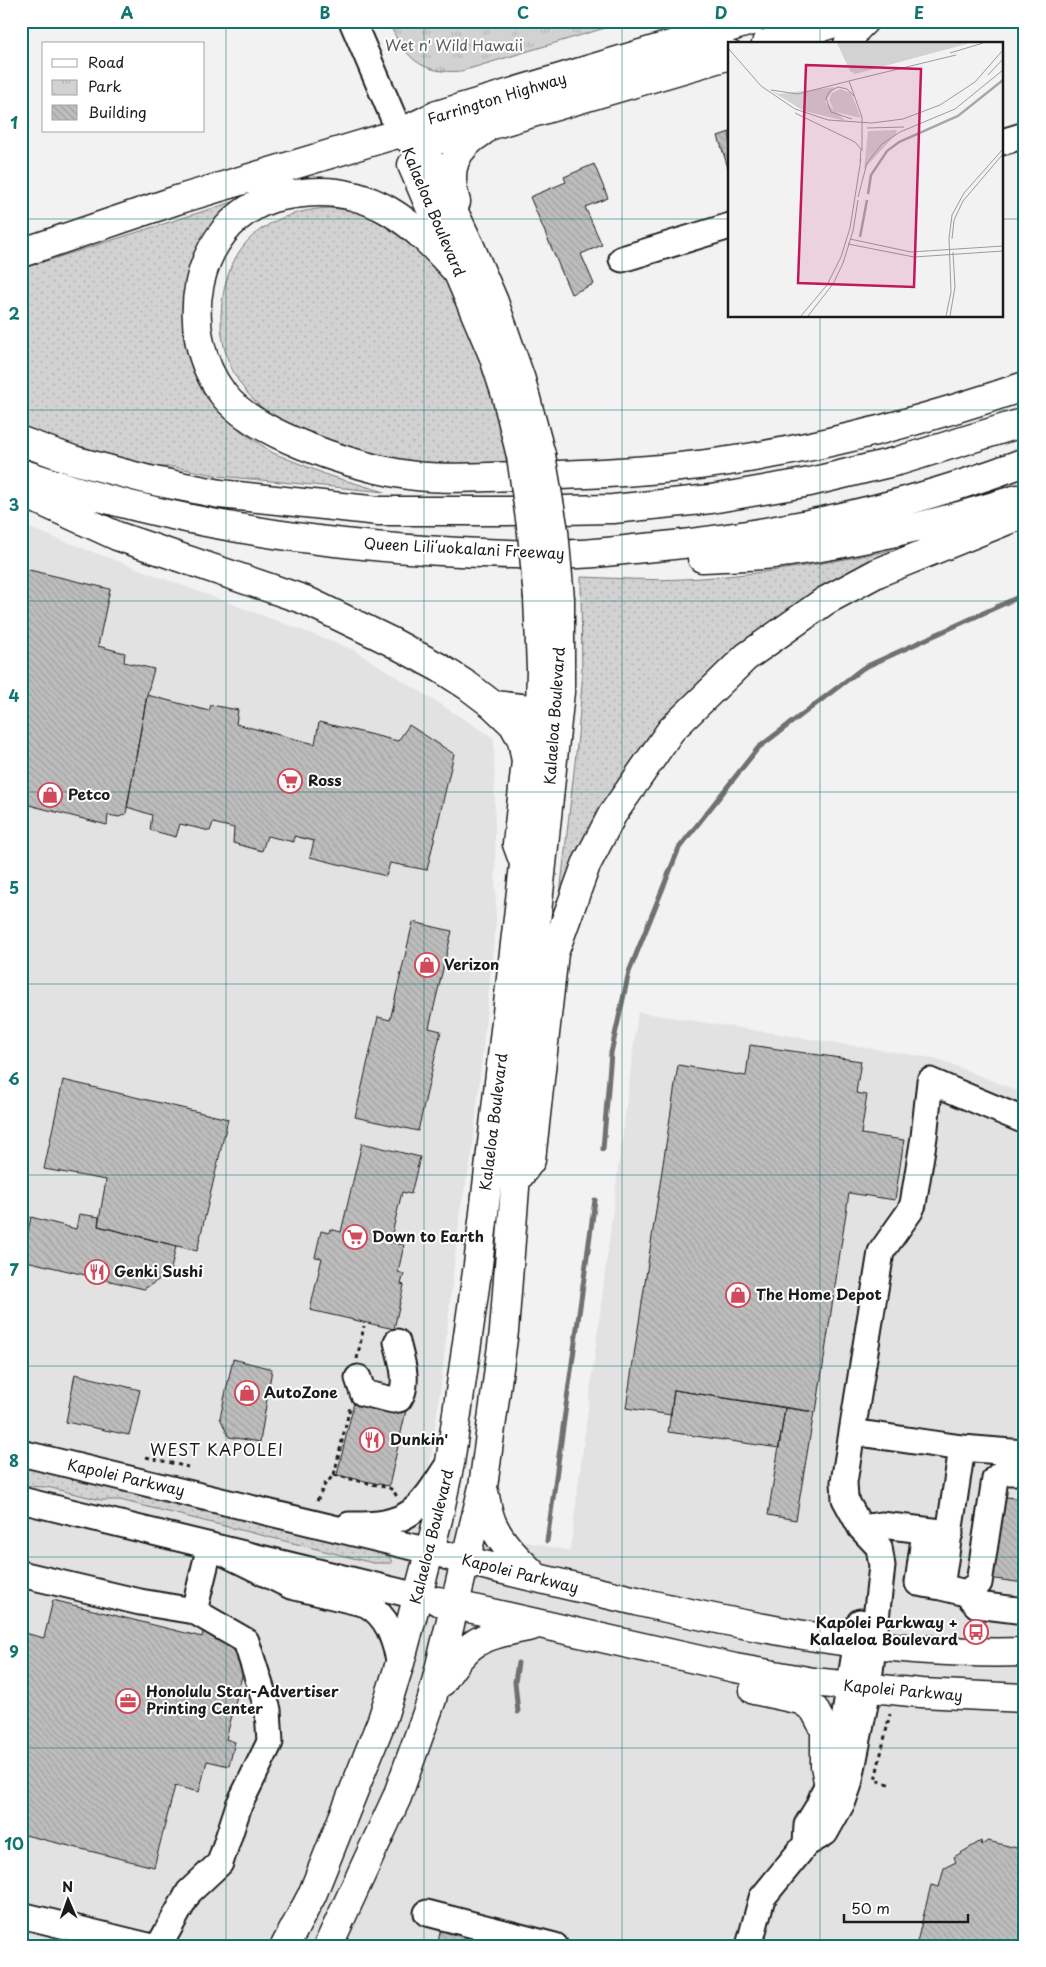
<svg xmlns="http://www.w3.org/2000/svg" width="1046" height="1967" font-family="'Playpen Sans',sans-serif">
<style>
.built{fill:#e2e2e2}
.grass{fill:url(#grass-dots);stroke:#777}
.park{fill:url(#park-tufts);stroke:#777}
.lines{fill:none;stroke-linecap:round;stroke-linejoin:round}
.stream{stroke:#707070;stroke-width:5}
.building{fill:url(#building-back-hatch);stroke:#1c1c1c}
.minor-casing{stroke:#1c1c1c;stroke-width:29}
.major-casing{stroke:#1c1c1c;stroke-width:31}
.highway-casing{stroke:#1c1c1c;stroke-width:31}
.path{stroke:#1c1c1c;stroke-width:3;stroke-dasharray:4 4;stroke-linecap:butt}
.minor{stroke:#fff;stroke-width:25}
.major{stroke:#fff;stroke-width:28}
.highway{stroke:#fff;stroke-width:28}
.major-bridge-casing{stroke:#1c1c1c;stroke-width:31;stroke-linecap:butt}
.major-bridge{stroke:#fff;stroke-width:28}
.grid{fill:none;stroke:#0f766e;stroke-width:1;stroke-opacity:0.55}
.labels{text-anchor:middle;stroke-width:4;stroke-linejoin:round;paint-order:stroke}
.park-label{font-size:15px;fill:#5c5c5c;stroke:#fff}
.street-label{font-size:15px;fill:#1c1c1c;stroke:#fff}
.poi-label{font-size:15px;font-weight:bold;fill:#1c1c1c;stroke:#fff;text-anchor:start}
.neighbourhood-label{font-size:16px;letter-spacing:1px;fill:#1c1c1c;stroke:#fff}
.inset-river{fill:none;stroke:#a8a8a8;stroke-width:2.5}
.inset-road{fill:none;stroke:#9c9c9c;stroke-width:1}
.view{fill:#c2185b;fill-opacity:0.15;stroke:#c2185b;stroke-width:2.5}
.inset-edge{fill:none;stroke:#1c1c1c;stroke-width:2.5}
.neatline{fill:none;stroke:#0f766e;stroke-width:2}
.grid-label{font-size:16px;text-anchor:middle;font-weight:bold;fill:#0f766e}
</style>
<defs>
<pattern id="grass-dots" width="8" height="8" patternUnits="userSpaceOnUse" patternTransform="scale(1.25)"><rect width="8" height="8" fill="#d2d2d2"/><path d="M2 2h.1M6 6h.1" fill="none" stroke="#b4b4b4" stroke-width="1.8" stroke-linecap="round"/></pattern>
<pattern id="park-tufts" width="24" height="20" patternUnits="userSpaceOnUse" patternTransform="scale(1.25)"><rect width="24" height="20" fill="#d2d2d2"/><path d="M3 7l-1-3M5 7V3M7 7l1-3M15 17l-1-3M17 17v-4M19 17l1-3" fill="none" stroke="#b4b4b4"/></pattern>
<pattern id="building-back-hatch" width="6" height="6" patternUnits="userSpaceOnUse" patternTransform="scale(1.25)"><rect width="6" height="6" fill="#bdbdbd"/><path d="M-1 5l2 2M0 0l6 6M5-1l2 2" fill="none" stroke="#a2a2a2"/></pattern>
</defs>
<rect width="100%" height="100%" fill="#f2f2f2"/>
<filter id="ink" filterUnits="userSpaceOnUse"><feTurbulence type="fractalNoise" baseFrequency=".02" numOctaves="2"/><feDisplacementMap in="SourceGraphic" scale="10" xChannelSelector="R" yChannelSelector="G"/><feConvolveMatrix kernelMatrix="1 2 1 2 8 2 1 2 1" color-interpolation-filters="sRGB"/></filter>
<g filter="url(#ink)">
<path class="built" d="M21,525L352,649L494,738L496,921L472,1155L460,1211L442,1377L429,1471L419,1492L404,1505L380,1511L570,1551L638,1012L938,1059L1025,1094V1946H21Z"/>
<path class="grass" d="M239,200L249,207L184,321L186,343L199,379L208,397L241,431L273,453L330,476L385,492L219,476L174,467H160L91,452L21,429V269Z
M328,208L351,210L386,220L452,277L520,466C497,466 474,468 451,467C398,464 327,449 281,421C230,391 211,339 226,282C231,264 240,246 255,234C276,217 301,210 328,208Z
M928,542L725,669L557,921L578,736L582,683L581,577C615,578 650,581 684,579C766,575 848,560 928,542Z
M21,1465L388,1553L392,1563H373L120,1500H101L47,1487L21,1486Z"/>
<path class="park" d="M388,21H628L462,71C420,75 404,56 388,21Z"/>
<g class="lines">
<path class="stream" d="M603,1149L611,1053L629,972L679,848L758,748L863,668L1025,594
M547,1541L595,1200
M518,1712L515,1682L518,1663"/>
</g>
<path class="building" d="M730,132V174L718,136Z
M594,164L608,198L585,207L602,245L581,254L594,284L571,294L530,197L566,182L564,177Z
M21,568L110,589L98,646L125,653L124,662L154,669L147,695L126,814L119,817L108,815L107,825L21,803Z
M147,695L209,711L211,705L238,710L236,724L315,744L319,722L398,741L409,725L454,754L427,870L390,863L386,876L310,857L314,841L294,836V842L267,836L262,851L233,843L234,828L213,823L210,831L180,824L176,837L150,830L152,815L127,807Z
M413,922L452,931L429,1028L441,1031L418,1131L355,1117L378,1017L390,1020Z
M750,1045L861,1061L856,1093L867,1095L861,1134L904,1140L895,1200L849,1193L816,1412L674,1390L671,1415L626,1408L678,1065L746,1076Z
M63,1080L228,1119L197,1251L98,1226L106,1180L44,1169Z
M362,1143L420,1157L411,1194L402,1192L390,1242L404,1245L398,1272L404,1274L401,1284L404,1285L394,1329L310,1310L322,1258L315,1257L321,1231L329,1233L330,1229L341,1232Z
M79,1214L99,1217L98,1226L176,1246L171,1269H164L163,1277L144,1289L22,1260L31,1217L76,1229Z
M233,1359L272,1369L260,1442L229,1437L220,1418Z
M75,1374L140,1390L129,1435L66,1422Z
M674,1390L785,1408L779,1448L668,1432Z
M356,1394L407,1406L389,1486L337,1475Z
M785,1408L814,1412L796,1520L768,1515Z
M997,1496L1025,1499L1024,1583L988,1578Z
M53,1600L202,1637L203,1632L243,1642L238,1662L245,1664L226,1739L235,1742L229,1766L207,1761L199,1792L175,1786L154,1867L21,1834V1632L44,1638Z
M981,1841L982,1845L988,1841L1025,1850V1946H916L931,1885L939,1887L944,1868L956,1862L954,1857Z
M442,1924L465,1930L462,1946H437Z"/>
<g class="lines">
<defs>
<path id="minor" d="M352,21L400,133
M1002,142L1025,135
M622,259L730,226
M358,1378L363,1393L393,1400L399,1399C410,1383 401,1359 397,1342
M852,1432L962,1448L1025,1453
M962,1448L941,1587L966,1593L977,1605L1025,1611
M21,1453L429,1551
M21,1500L417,1596
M349,1525C409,1526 418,1512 448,1465
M861,1528L881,1525L950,1533
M925,1531L918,1583L941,1587
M21,1574L140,1602L194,1611L246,1641L268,1710L270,1742L239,1805L220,1863L189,1892L159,1946
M966,1593L979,1583L995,1479L1003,1472H1025
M194,1611L210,1546L291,1586L366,1604C389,1617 394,1639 400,1663
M806,1844L807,1825L818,1807L834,1768L840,1745L860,1622
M427,1913L555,1946
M21,1915L148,1946
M749,1946L762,1898L806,1844L825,1833L843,1801L849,1784L868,1689L882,1566L879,1547L861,1528L845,1499L844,1482L881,1252L910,1211L913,1204L924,1137L930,1081L1025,1121"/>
<path id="major" d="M766,44L841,21
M848,44L856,29L864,21
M400,133L437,115L751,21
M400,133L424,149L469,244L494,302L521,380L541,455
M404,134L444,139L730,55
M412,165L493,355L506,395L521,456
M456,202C446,169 454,149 483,131
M533,779L540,710L541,668L538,598
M484,1492C487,1504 488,1516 494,1527C503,1546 522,1563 537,1578
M449,1556C512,1573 576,1587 640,1602C767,1631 894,1656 1025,1652
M438,1601L735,1668L813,1682L921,1693L1025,1698
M442,1682C471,1636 482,1637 532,1626
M754,1690L801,1700L814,1709L825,1730V1766L828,1781
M285,1946L312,1895L382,1720L400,1663L438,1519L450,1463L478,1265L527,839
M328,1946L397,1797L432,1699L483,1487L504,1331L534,941L560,692V599"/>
<path id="highway" d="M21,253L177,200L400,133
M460,275C414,223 370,182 295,194C287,195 278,196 270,199C192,227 176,332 223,394C253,434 348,464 396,473C436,481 479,477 519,476C573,475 626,473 680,467C797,455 914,424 1025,386
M21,441L73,460L149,480L220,494L379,511H508L613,509L711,499L810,482L898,461L1025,422
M21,473C162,521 311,545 460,552C499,554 539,556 578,554C604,553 629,549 655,547C782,534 905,508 1025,462
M21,492L117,536L305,600L390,641L440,668L468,686L493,705L513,724L522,740L526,761L517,844L524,863
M702,558C731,556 761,557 790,552C867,541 943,522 1017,499
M493,705L540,710
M517,1179L531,1160L554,953L586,865L612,815L671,730L746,657L825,601L877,573L1025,513"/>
</defs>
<use href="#minor" class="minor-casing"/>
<use href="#major" class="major-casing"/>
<use href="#highway" class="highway-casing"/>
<path class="path" d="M357,1359L364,1326
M146,1457L188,1467
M334,1475L389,1488L393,1490L397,1497
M317,1501L325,1484L334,1475L350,1407
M889,1784L875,1780L890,1714"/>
<use href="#minor" class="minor"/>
<use href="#major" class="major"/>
<use href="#highway" class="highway"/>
<defs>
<path id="major-bridge" d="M541,455L554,531L560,599
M521,456L532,533L538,598"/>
</defs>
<use href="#major-bridge" class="major-bridge-casing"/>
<use href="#major-bridge" class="major-bridge"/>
</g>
</g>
<path class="grid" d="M226,21V1946M424,21V1946M622,21V1946M820,21V44M21,219H730M1002,219H1025M820,316V1946M21,410H1025M21,601H1025M21,792H1025M21,984H1025M21,1175H1025M21,1366H1025M21,1557H1025M21,1748H1025"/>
<defs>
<symbol id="supermarket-ring" viewBox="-11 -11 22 22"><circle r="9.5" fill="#fff" stroke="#d1495b" stroke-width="1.5"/><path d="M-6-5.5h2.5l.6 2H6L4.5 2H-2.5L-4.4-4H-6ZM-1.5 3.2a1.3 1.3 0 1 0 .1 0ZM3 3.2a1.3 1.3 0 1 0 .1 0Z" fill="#d1495b"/></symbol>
<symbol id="shop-ring" viewBox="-11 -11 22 22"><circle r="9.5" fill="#fff" stroke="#d1495b" stroke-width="1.5"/><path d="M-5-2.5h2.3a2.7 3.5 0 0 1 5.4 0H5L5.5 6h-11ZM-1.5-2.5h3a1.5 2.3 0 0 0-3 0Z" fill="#d1495b"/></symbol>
<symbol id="restaurant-ring" viewBox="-11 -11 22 22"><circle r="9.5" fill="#fff" stroke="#d1495b" stroke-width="1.5"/><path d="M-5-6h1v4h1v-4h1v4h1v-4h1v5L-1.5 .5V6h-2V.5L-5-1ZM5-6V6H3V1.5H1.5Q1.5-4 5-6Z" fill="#d1495b"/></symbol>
<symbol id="bus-ring" viewBox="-11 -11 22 22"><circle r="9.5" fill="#fff" stroke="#d1495b" stroke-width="1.5"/><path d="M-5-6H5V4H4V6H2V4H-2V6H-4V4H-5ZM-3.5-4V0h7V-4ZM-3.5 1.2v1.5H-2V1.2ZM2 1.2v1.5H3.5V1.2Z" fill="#d1495b"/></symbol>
<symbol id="office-ring" viewBox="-11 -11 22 22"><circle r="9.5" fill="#fff" stroke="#d1495b" stroke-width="1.5"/><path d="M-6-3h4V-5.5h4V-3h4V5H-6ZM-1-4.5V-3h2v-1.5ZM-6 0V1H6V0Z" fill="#d1495b"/></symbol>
</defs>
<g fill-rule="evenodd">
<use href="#supermarket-ring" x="276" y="767" width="28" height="28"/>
<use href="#shop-ring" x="36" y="781" width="28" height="28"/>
<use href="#shop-ring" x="413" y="951" width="28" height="28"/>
<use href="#supermarket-ring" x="341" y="1223" width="28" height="28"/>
<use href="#restaurant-ring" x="83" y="1258" width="28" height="28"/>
<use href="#shop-ring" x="724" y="1281" width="28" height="28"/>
<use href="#shop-ring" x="233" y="1379" width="28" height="28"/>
<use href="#restaurant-ring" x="358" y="1426" width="28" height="28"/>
<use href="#bus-ring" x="962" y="1618" width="28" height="28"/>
<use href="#office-ring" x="114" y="1687" width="28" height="28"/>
</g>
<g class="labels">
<g class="park-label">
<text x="454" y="51">Wet n' Wild Hawaii</text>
</g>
<g class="street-label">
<text transform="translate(497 99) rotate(-17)" y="5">Farrington Highway</text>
<text transform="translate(433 212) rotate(67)" y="5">Kalaeloa Boulevard</text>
<text transform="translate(464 549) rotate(3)" y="5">Queen Liliʻuokalani Freeway</text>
<text transform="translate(555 716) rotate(-86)" y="5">Kalaeloa Boulevard</text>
<text transform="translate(494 1122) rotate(-83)" y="5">Kalaeloa Boulevard</text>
<text transform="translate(126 1478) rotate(13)" y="5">Kapolei Parkway</text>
<text transform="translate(432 1537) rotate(-76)" y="5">Kalaeloa Boulevard</text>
<text transform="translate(520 1574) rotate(14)" y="5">Kapolei Parkway</text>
<text transform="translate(903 1691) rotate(5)" y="5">Kapolei Parkway</text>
</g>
<g class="poi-label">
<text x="308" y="786">Ross</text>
<text x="68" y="800">Petco</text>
<text x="444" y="970">Verizon</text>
<text x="372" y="1242">Down to Earth</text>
<text x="114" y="1277">Genki Sushi</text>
<text x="756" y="1300">The Home Depot</text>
<text x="264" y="1398">AutoZone</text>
<text x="390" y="1445">Dunkin'</text>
<text x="958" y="1628" text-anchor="end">Kapolei Parkway +<tspan x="958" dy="17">Kalaeloa Boulevard</tspan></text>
<text x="146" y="1697">Honolulu Star-Advertiser<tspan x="146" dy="17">Printing Center</tspan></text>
</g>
<g class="neighbourhood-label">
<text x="217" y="1456">WEST KAPOLEI</text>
</g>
</g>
<g transform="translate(728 42)">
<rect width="275" height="275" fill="#f2f2f2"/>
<path d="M107,45L97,60L118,79L76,69L40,47L51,52ZM112,47L123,51L133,76L107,70L101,58L104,51ZM169,88L168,92L136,127L140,89Z" fill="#d2d2d2"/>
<path d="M109,1H242L127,32L122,29Z" fill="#d2d2d2"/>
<path class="inset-river" d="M140,152L143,133L159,109L171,100L230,74L275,38M132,195L139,158"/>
<path class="inset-road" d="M0,6L33,44L67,67L100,78L144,81L175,77L212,63L247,40L275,8M222,11L255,1M260,33L275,17M121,39L134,75V109M121,39L228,13M43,48L70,52L121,39M67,71L127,100L133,107L132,120M124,77L103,70L98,56L102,49L110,45L119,47L127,55M139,86L176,85M130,155L139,121L154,102L172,90L227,67L275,28M122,197L183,210L275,204M224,197L226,178L235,159L275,112M120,202L186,215L275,209M73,274L99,243L113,215L122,186L133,117M80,274L105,242L115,221L125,189L130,158M218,274L223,250L221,196L224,173L236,151L275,107M222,274L227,245L225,210"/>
<path class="view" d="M78,23L193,27L186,245L70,241Z"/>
<rect width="275" height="275" class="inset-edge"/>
</g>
<rect width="1046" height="1967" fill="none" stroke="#fff" stroke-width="55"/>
<rect x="42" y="42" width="162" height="90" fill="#ffffff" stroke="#a4a4a4"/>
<rect x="52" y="59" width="25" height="8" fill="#ffffff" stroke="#a4a4a4"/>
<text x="88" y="68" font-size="15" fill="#1c1c1c">Road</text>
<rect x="52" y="80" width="25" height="15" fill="url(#park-tufts)" stroke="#a4a4a4"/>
<text x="88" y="92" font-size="15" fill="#1c1c1c">Park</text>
<rect x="52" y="105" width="25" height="15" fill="url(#building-back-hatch)" stroke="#a4a4a4"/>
<text x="88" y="118" font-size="15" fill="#1c1c1c">Building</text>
<g transform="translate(68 1900) rotate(358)" stroke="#ffffff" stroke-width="4" paint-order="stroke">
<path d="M0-4L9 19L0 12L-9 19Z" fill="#1c1c1c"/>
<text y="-8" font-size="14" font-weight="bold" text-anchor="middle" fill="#1c1c1c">N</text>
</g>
<path d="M844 1914v8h124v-8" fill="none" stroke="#1c1c1c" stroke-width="2.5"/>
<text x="851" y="1914" font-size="15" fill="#1c1c1c" stroke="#ffffff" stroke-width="4" paint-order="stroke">50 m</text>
<rect x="28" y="28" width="990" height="1912" class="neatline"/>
<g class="grid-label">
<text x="127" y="19">A</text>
<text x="325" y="19">B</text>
<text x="523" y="19">C</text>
<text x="721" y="19">D</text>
<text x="919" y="19">E</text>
<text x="14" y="129">1</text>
<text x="14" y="320">2</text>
<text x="14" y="511">3</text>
<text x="14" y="702">4</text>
<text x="14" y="894">5</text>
<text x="14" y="1085">6</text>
<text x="14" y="1276">7</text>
<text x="14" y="1467">8</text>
<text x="14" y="1658">9</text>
<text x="14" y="1850">10</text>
</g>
</svg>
